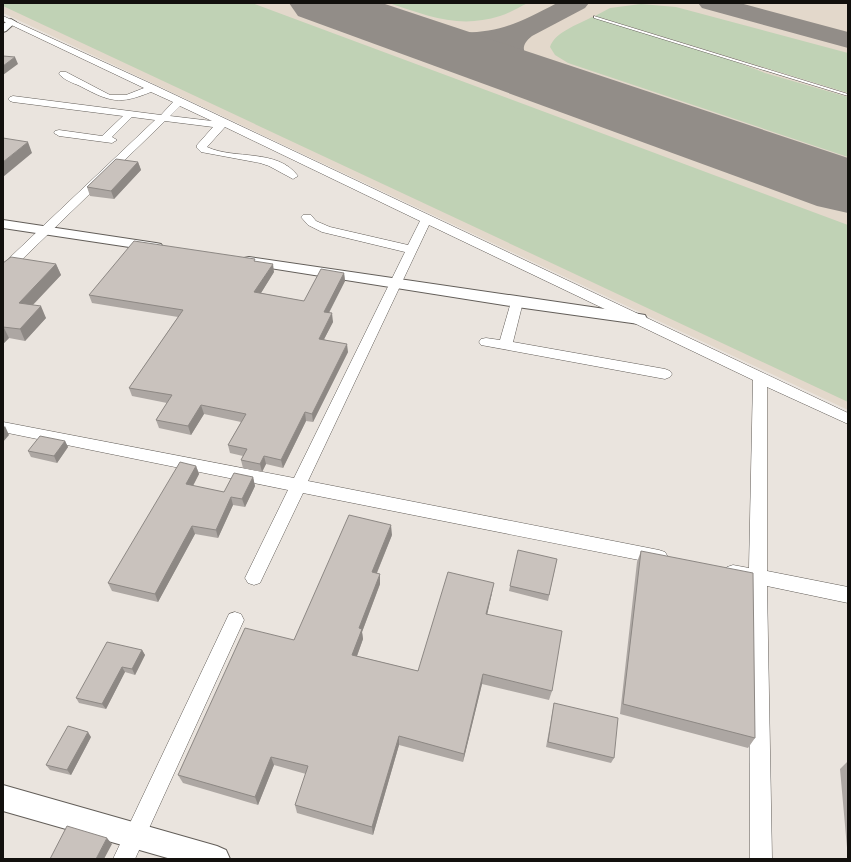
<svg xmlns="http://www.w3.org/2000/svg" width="851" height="862" font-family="Karla,sans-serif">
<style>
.built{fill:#e3d8cb}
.green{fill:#c0d2b5}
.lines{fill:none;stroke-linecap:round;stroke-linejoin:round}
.taxiway{fill:#928d88;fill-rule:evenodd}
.runway{fill:#928d88;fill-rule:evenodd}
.service-casing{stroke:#635e59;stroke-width:1}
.minor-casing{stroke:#635e59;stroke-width:1}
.tertiary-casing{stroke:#635e59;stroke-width:2}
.service{fill:#fff;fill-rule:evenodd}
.minor{fill:#fff;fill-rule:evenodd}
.tertiary{fill:#fff;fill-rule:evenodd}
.wall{fill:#ada7a3}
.shaded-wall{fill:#8d8884}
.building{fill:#c9c2bd;stroke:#8d8884}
</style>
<rect width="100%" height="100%" fill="#eae4de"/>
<path class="built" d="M3,3H848V410L3,13Z"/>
<path class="green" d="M3,3H252L848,225V402L3,6Z
M389,3H528C519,7 510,13 500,16C459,29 428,16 389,3Z
M641,4L676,7L848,53V93L595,16L610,8Z
M592,17L723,57L765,73L848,97V157L568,63L555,55L550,47C555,32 577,25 592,17Z"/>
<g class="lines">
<path class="taxiway" d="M557,3H589L585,8L532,36C505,57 553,69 562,82L557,88C553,89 549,91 545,90C528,88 494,66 497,46C463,52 428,47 395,39L392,33L395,27C413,23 432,30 450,32C496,35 517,24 557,3Z
M698,3H740L848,32V48L702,8Z"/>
<path class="runway" d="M289,3H382L848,158V213L817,206L298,16Z"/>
<defs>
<path id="service" d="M594,16L848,94V96L594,18Z"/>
<path id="minor" d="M3,16L156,86L848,413V424L767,387V571L848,587V603L767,586L772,859H750L749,583L727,577L724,572L727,567L733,565L749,568L753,380L429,225L308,481L659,550L665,552L668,557L665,562L659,564L303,493L260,583L254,585L248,583L245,578L288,490L3,432V422L294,478L405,252L322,232L308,225L301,217L303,215H311L316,221L330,227L408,245L420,221L225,127L207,147C235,160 277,148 298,176L293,179L269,166L260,163L201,152L197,148V145L213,127L165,121L7,274L3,275V264L155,120L132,117L112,137L117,140L112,143L59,136L54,133L55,131L59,130L102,136L123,116L13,102L10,101L8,99L10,97L13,96L161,115L173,102L151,92C119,105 110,102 80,86C73,83 64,80 59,74L60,72H66L110,95H126L144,88L3,21ZM180,106L212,121L170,116Z
M517,298L522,299L523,302L513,342L665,369L670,371L672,374L670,377L665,379L481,345L479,342L481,339L486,338L500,340L511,302L512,299Z
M235,612L241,614L244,620L135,859H113L229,614Z"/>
<path id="tertiary" d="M11,19L16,22L6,31L3,32V24Z
M3,220L156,243L161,244L163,247L161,250L156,251L3,228Z
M249,257L639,314L645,315L647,319L645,323L639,324L517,307L244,264L242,261L244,258Z
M3,785L217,846L226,850L230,859H171L3,811Z"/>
</defs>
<use href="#service" class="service-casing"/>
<use href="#minor" class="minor-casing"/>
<use href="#tertiary" class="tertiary-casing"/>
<use href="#service" class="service"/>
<use href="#minor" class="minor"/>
<use href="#tertiary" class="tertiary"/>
</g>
<path class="wall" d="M138,162L141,170L114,199L90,196L87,187Z
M255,261L274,272L261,293L304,301L344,273L345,281L329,313L333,322L324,339L348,352L313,422L306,421L283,468L266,464L262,472L243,468L241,460L243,456L230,453L228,445L241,422L204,414L191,435L159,428L156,420L167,403L132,396L129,388L178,317L92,303L89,295Z
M3,263L56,264L61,275L33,305L46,318L25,341L9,338L3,344Z
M65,441L68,447L57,463L31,457L28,451Z
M196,466L199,474L193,486L224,492L253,477L255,486L245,507L233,505L218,538L195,534L158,602L112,591L108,583Z
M392,535L377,573L380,584L362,632L363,639L357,656L418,671L492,593L487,614L552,691L549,700L482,684L463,762L399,745L373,835L297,813L295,805L306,774L274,765L258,805L183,783L178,775L294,640Z
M641,551L755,738L748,748L620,714L637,562Z
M557,559L548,601L509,591L510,586Z
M142,650L145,655L135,675L125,672L106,709L79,703L76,698Z
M554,703L614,758L611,763L546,747Z
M91,737L71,775L50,770L46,765Z
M848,761V859L840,769Z"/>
<path class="shaded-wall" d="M15,57L18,64L3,75V66Z
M28,142L32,153L3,177V162Z
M138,162L141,170L114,199L111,191Z
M56,264L61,275L24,314L19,303Z
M273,264L274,272L256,301L254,292Z
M344,273L345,281L325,320L324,312Z
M41,306L46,318L25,341L20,329Z
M332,313L333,322L320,347L319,339Z
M3,326L9,338L3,344Z
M347,344L348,352L313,422L312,414Z
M201,405L204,414L191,435L188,426Z
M305,412L306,421L283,468L281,460Z
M5,426L9,435L3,442V428Z
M65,441L68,447L57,463L54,456Z
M264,456L266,464L262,472L260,464Z
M196,466L199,474L189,493L186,484Z
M253,477L255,486L245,507L242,499Z
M231,497L233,505L218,538L216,530Z
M391,525L392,535L373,582L372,572Z
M192,526L195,534L158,602L155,594Z
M380,574V584L362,632L363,639L354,664L352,655L359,628Z
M494,583L492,593L485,624L486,614Z
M142,650L145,655L135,675L132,669Z
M122,667L125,672L106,709L102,704Z
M483,674L482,684L463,762L464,754Z
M88,732L91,737L71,775L67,770Z
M399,736V745L373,835L372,827Z
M271,757L274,765L258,805L255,797Z
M107,838L112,844L104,859H96Z"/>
<path class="building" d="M3,56L15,57L3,66Z
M3,138L28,142L3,162Z
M116,159L138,162L111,191L87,187Z
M134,241L255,259L254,261L273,264L254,292L304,301L321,269L344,273L324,312L332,313L319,339L347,344L312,414L305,412L281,460L264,456L260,464L241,460L247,449L228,445L246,414L201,405L188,426L156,420L172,395L129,388L183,310L89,295Z
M11,257L56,264L19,303L41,306L20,329L3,327V263Z
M40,436L65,441L54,456L28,451Z
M180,462L196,466L186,484L224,492L234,473L253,477L242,499L231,497L216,530L192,526L155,594L108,583Z
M349,515L391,525L372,572L380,574L359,628L362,629L352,655L418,671L448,572L494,583L486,614L562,631L552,691L483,674L464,754L399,736L372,827L295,805L308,766L271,757L255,797L178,775L245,628L294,640Z
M518,550L557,559L549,595L510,586Z
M641,551L753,573L755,738L623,704Z
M107,642L142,650L132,669L122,667L102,704L76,698Z
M554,703L618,718L614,758L548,742Z
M68,726L88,732L67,770L46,765Z
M67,826L107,838L96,859H50Z"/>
<rect width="851" height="862" fill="none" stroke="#12100d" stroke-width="8"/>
</svg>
